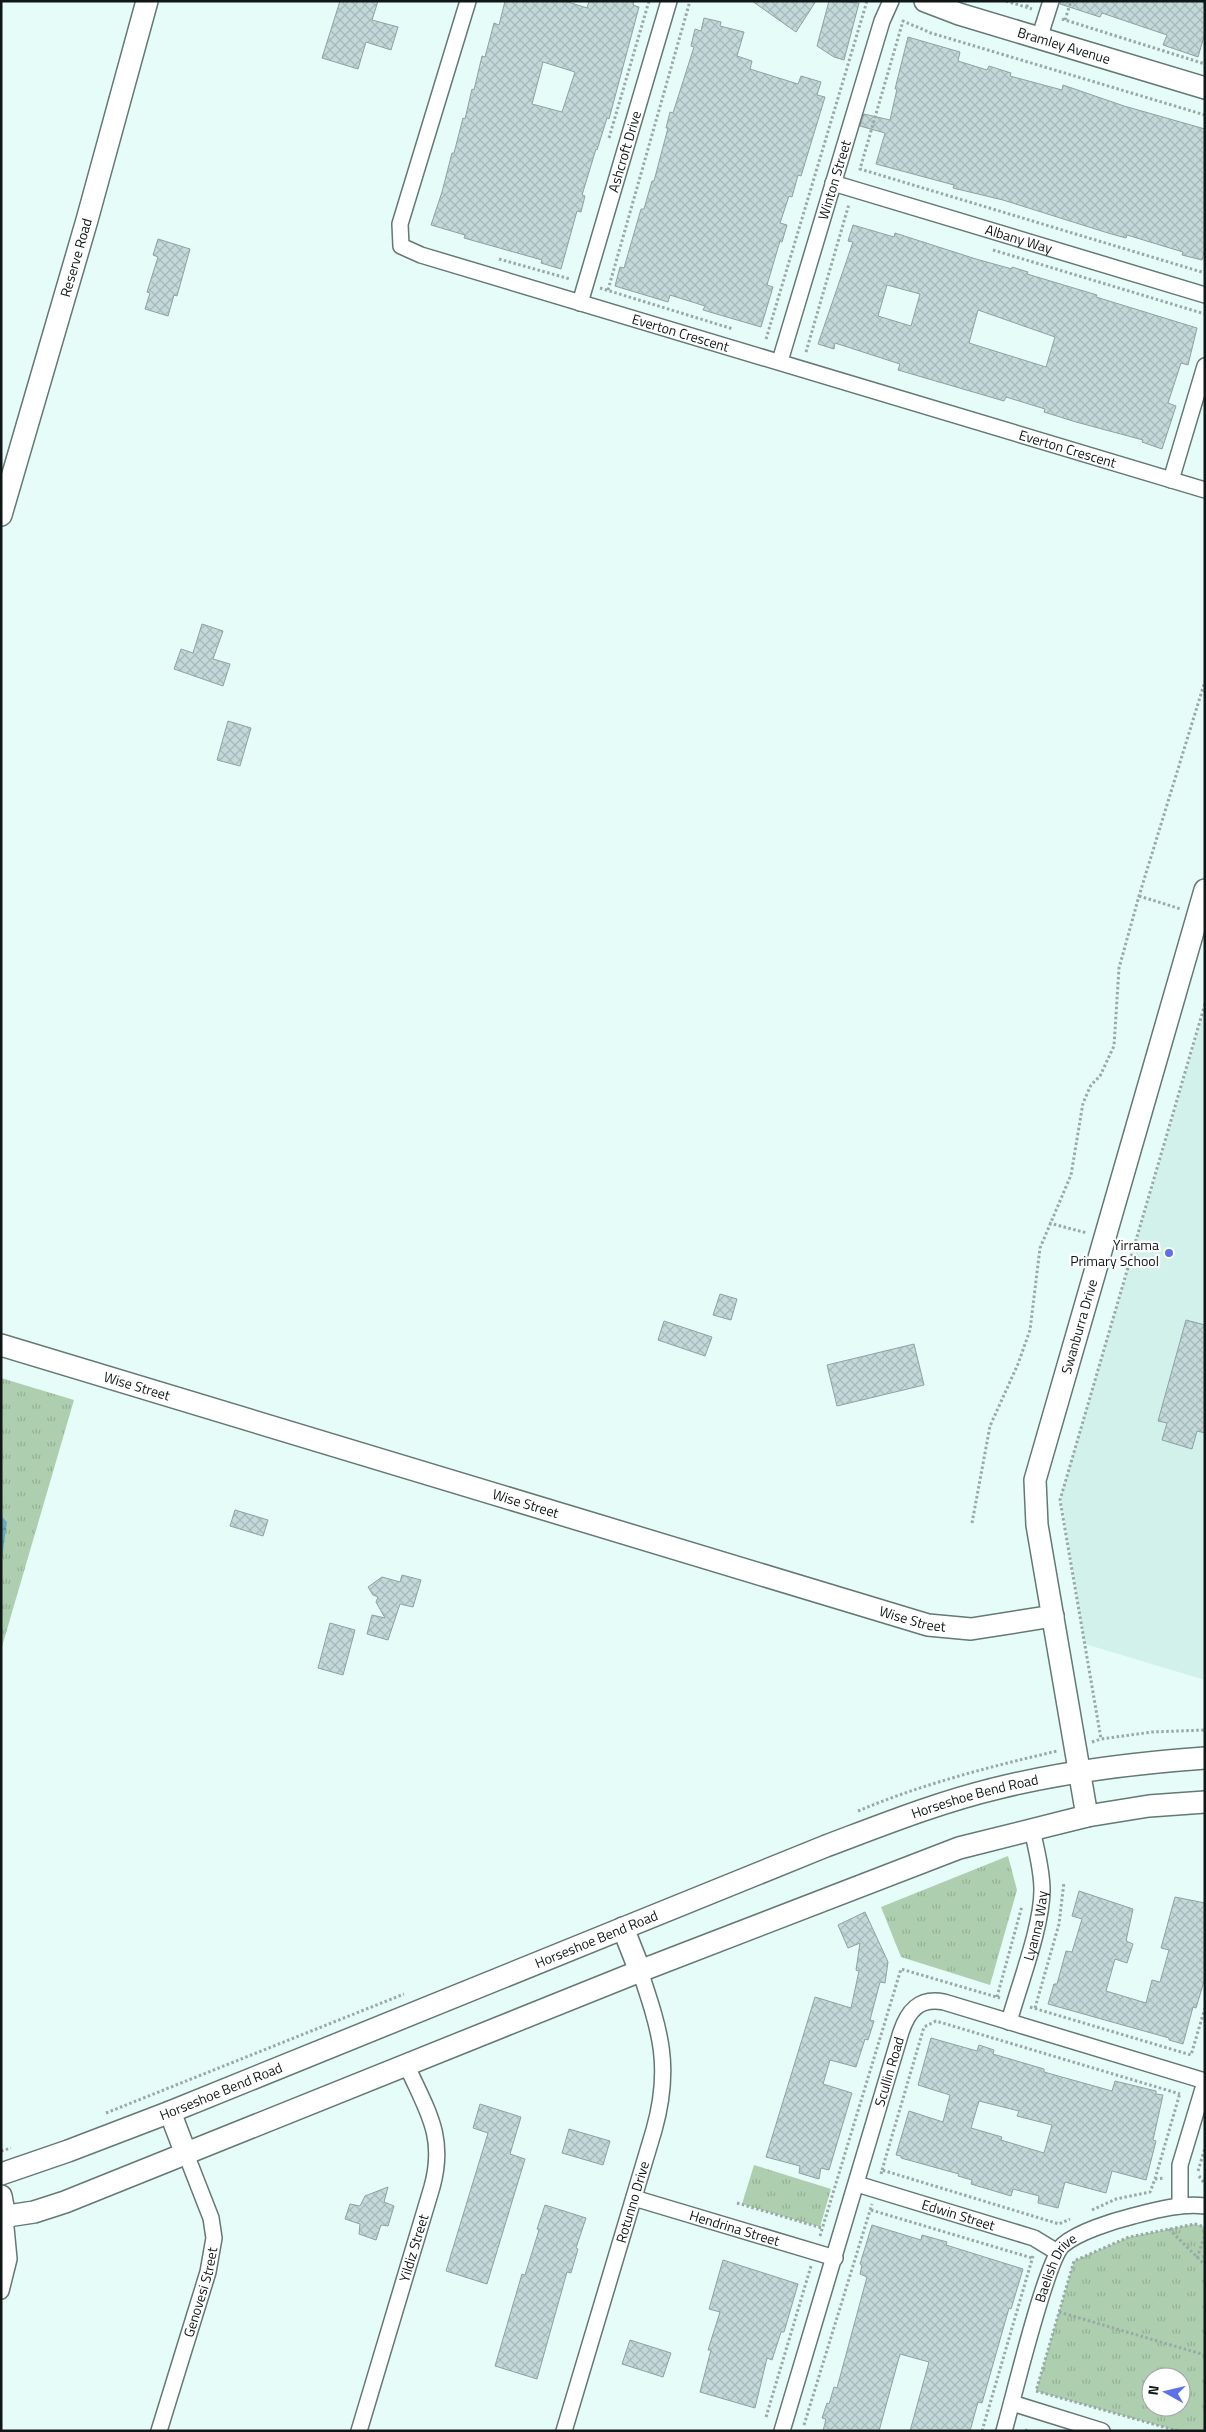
<svg xmlns="http://www.w3.org/2000/svg" width="1206" height="2432" font-family="'Titillium Web',sans-serif">
<style>
.built{fill:#d2f1eb}
.grass{fill:url(#grass-tufts);fill-rule:evenodd}
.water{fill:url(#water-waves)}
.building{fill:url(#building-cross-hatch);stroke:#8da2a3;fill-rule:evenodd}
.lines{fill:none;stroke-linecap:round;stroke-linejoin:round}
.street-casing{stroke:#647874;stroke-width:18}
.secondary-casing{stroke:#647874;stroke-width:24}
.path{stroke:#98a9a6;stroke-width:3;stroke-dasharray:2.5 2.5;stroke-linecap:butt}
.street{stroke:#fff;stroke-width:15}
.secondary{stroke:#fff;stroke-width:21}
.poi-dot{fill:#5d71e8;stroke:#fff;stroke-width:2}
.labels{text-anchor:middle;stroke-width:4.5;stroke-linejoin:round;paint-order:stroke}
.street-label{font-size:14px;fill:#0f1716;stroke:#fff}
.poi-label{font-size:14px;fill:#0f1716;stroke:#fff;text-anchor:end}
</style>
<defs>
<pattern id="grass-tufts" width="24" height="20" patternUnits="userSpaceOnUse" patternTransform="scale(1.25)"><rect width="24" height="20" fill="#aecfaf"/><path d="M3 7l-1-3M5 7V3M7 7l1-3M15 17l-1-3M17 17v-4M19 17l1-3" fill="none" stroke="#94b196"/></pattern>
<pattern id="water-waves" width="16" height="10" patternUnits="userSpaceOnUse" patternTransform="scale(1.25)"><rect width="16" height="10" fill="#6cabbd"/><path d="M0 5q4-4 8 0t8 0" fill="none" stroke="#578a99"/></pattern>
<pattern id="building-cross-hatch" width="8" height="8" patternUnits="userSpaceOnUse" patternTransform="scale(1.25)"><rect width="8" height="8" fill="#c2d8d9"/><path d="M0 0l8 8M0 8l8-8" fill="none" stroke="#a6b9ba"/></pattern>
</defs>
<rect width="100%" height="100%" fill="#e6fcf8"/>
<path class="built" d="M1205,1009V1680L1085,1644L1061,1496Z"/>
<path class="grass" d="M1,1378L74,1400L1,1650Z
M1008,1856L1017,1890L990,1985L901,1957L881,1907Z
M754,2165L831,2189L820,2227L742,2204Z
M1195,2224L1205,2227V2431H1178L1036,2391L1074,2261L1129,2237ZM1151,2377H1181V2407H1151Z"/>
<path class="water" d="M1,1516L7,1522L1,1566Z"/>
<path class="building" d="M340,1H378L372,20L398,27L391,50L366,42L358,69L322,58Z
M505,1H565L587,8L589,1H634L633,5L639,7L609,119L607,118L597,150L596,149L582,195L585,196L581,212L577,211L561,269L541,263L542,260L464,238L465,235L431,225L442,192L452,153H454L463,118L465,119L472,89L474,90L482,56L485,57L494,23L499,25ZM543,62L575,72L562,112L532,104Z
M752,1H816L796,32Z
M829,1L859,3L844,60L834,57L817,46Z
M1061,1H1205V33L1198,57L1163,45L1167,35L1102,13L1100,17L1060,4Z
M704,18L721,22L720,26L744,32L737,56L752,61L750,69L798,84L801,76L821,82L817,95L825,97L801,176L798,175L792,197L789,196L780,223L787,225L782,242L780,241L767,285L773,287L761,327L703,310L705,306L670,295L668,302L615,286L620,267L624,268L641,209H644L652,181H654L668,128H666L670,112L673,113L694,47L691,46L695,29L701,31Z
M908,37L960,52L958,61L987,70L989,66L1011,73L1010,76L1062,90L1063,85L1124,106L1205,129V249L1202,260L1182,255L1183,252L1127,235L1126,238L1108,233L1003,200L953,188L954,185L876,164L885,133L860,126L864,114L890,120L897,89H895Z
M853,225L894,237L895,233L976,259L1012,269V267L1028,272L1027,274L1097,295L1096,297L1197,328L1188,365L1181,363L1168,403L1176,406L1162,449L1142,442L1143,440L1076,422L1044,412L1045,409L1006,397L1004,401L898,370L900,364L835,343L834,349L818,344L853,242L848,241ZM887,285L920,294L911,326L878,316ZM978,310L1055,337L1046,367L969,343Z
M158,239L190,249L177,296L174,295L168,316L145,309L150,293L147,292L158,257L153,255Z
M202,624L223,631L213,659L230,664L223,686L174,669L181,649L193,653Z
M228,721L251,728L240,766L217,760Z
M720,1294L737,1299L731,1320L713,1315Z
M1186,1320L1205,1325V1433L1197,1431L1192,1449L1162,1440L1167,1423L1158,1421Z
M664,1321L712,1337L705,1356L658,1340Z
M914,1344L924,1385L837,1406L827,1365Z
M235,1510L268,1520L263,1536L230,1526Z
M402,1575L421,1580L413,1607L400,1604L388,1640L367,1634L372,1615L385,1618L376,1602L378,1597L373,1595L368,1587L382,1577L400,1582Z
M330,1623L355,1630L343,1675L318,1668Z
M1079,1891L1133,1909L1126,1941L1133,1944L1127,1963L1115,1959L1106,1991L1146,2003L1152,1980L1160,1982L1169,1950L1161,1948L1175,1897L1205,1903V1978L1196,2008L1193,2007L1183,2044L1169,2040V2038L1048,2004L1054,1984H1057L1066,1951L1072,1952L1082,1919L1072,1916Z
M865,1912L888,1962L885,1983L880,1982L870,2020L874,2021L868,2040L865,2039L856,2067L830,2060L823,2084L852,2093L829,2170L821,2168L819,2179L799,2173L800,2166L766,2157L815,1997L851,2008L859,1971L856,1970L860,1943L848,1948L838,1925Z
M931,2038L977,2051L979,2045L994,2050L993,2054L1044,2069V2072L1112,2091L1115,2081L1156,2091V2094L1163,2095L1153,2140L1156,2141L1146,2180L1112,2171L1106,2193L1065,2182L1058,2208L1038,2203L1039,2196L1013,2189L1011,2196L971,2184L972,2180L958,2176L959,2174L901,2158V2156L896,2155L909,2111L943,2122L950,2095L918,2085ZM979,2101L1019,2111L1017,2116L1052,2125L1044,2153L1001,2140L1002,2137L971,2128Z
M480,2104L521,2117L510,2154L525,2159L487,2284L446,2271L488,2133L473,2128Z
M569,2129L610,2141L603,2165L562,2153Z
M388,2187L384,2202L394,2206L388,2226L381,2225L376,2240L359,2234L360,2224L345,2219L350,2204L360,2206L365,2196Z
M545,2205L586,2218L576,2248L578,2249L571,2273L567,2272L537,2379L495,2366L522,2274L525,2275L539,2230L537,2229Z
M872,2225L921,2240L922,2235L947,2242L946,2245L1023,2269L1011,2309L1009,2308L982,2403L978,2402L970,2431H910L929,2362L900,2354L879,2431H823L826,2419L822,2418L827,2403L829,2404L834,2387L837,2388L867,2277L860,2274L862,2265L860,2264Z
M723,2260L798,2284L784,2332H781L772,2360L767,2358L755,2408L700,2392L711,2350H708L720,2312L709,2309Z
M630,2340L671,2353L663,2377L622,2364Z"/>
<g class="lines">
<defs>
<g id="street">
<path id="s1" d="M468,1L400,224L401,246L421,255L1205,490"/>
<path d="M1039,39L1051,1"/>
<path id="s2" d="M833,183L1205,295"/>
<path id="s3" d="M580,303L669,1"/>
<path id="s4" d="M780,361L882,21L891,1"/>
<path d="M1171,480L1205,366"/>
<path id="s5" d="M1009,2022C1019,1985 1042,1927 1042,1890C1042,1869 1036,1849 1032,1829"/>
<path id="s6" d="M857,2184L1034,2238L1057,2252"/>
<path id="s7" d="M634,2198L835,2258"/>
<path d="M1180,2206V2165L1205,2082"/>
<path d="M1,2291L9,2259L5,2217"/>
<path d="M1012,2403L1102,2431"/>
<path id="s8" d="M159,2431L208,2272L214,2238L211,2218L186,2154"/>
<path id="s9" d="M359,2431L432,2187C446,2136 427,2111 407,2066"/>
<path id="s10" d="M564,2431L654,2130C672,2066 660,2031 640,1971"/>
<path id="s11" d="M782,2431L901,2032C908,2011 919,1997 944,2002L1205,2081"/>
<path id="s12" d="M1004,2431C1013,2400 1046,2260 1063,2245C1078,2232 1113,2221 1133,2216C1156,2210 1181,2203 1205,2206"/>
</g>
<g id="secondary">
<path id="s13" d="M925,1L959,14L1205,88"/>
<path id="s14" d="M1,515L87,220L147,1"/>
<path id="s15" d="M1,1345L928,1625L971,1629L1053,1616"/>
<path id="s16" d="M1087,1816L1037,1525L1035,1480L1205,890"/>
<path d="M623,1928L640,1971"/>
<path d="M170,2112L186,2154"/>
<path id="s17" d="M1,2174L68,2151L170,2112L826,1846C882,1825 939,1802 998,1788C1067,1771 1135,1763 1205,1758"/>
<path d="M1,2196L5,2217"/>
<path d="M1,2217L34,2212L65,2202L640,1971L959,1848L1087,1816L1149,1806L1205,1802"/>
</g>
</defs>
<use href="#street" class="street-casing"/>
<use href="#secondary" class="secondary-casing"/>
<path class="path" d="M1006,1L1032,9
M1027,7L1028,1
M1062,19L1205,64
M1065,20L1071,1
M1205,115L931,33L903,21L860,169L1205,273
M609,138L649,1
M993,250L1205,314
M499,259L570,279
M600,288L733,329
M608,290L690,1
M766,339L867,1
M806,352L849,204
M1139,896L1181,909
M1205,1004L1060,1500L1101,1739L1152,1732L1205,1730
M1049,1223L1087,1233
M1122,1243L1134,1247
M972,1523L990,1426L1018,1364L1030,1330L1040,1248L1071,1175L1083,1103L1091,1085L1100,1076L1114,1046L1119,968L1139,896L1205,681
M1092,1742L1101,1739
M858,1811C922,1784 989,1767 1057,1751
M997,1997L1022,1906
M1030,2007L1191,2055L1205,2008
M1035,2008L1059,1924L1064,1882
M106,2113L404,1994
M1,2151L11,2148
M882,2170L924,2027L936,2021L1180,2094
M1198,2171L1205,2148
M881,2174L882,2170L1059,2224L1070,2219
M1199,2176L1205,2184
M1155,2179L1180,2093
M737,2203L822,2228
M871,2210L1032,2258
M1092,2210L1116,2199L1150,2192L1155,2179L1165,2178
M1169,2229L1205,2265
M820,2236L901,1969L1000,1998
M1197,2258L1205,2235
M1059,2312L1205,2355
M766,2417L811,2266
M804,2425L872,2204
M1025,2430L1028,2431
M982,2431L1033,2256
M1178,2431L1036,2391L1074,2261L1129,2237L1195,2224L1205,2227"/>
<use href="#street" class="street"/>
<use href="#secondary" class="secondary"/>
</g>
<circle class="poi-dot" cx="1169" cy="1253" r="5"/>
<g class="labels">
<g class="street-label">
<text dy="5" stroke="none"><textPath href="#s13" startOffset="146">Bramley Avenue</textPath></text>
<text dy="5" stroke="none"><textPath href="#s3" startOffset="158">Ashcroft Drive</textPath></text>
<text dy="5" stroke="none"><textPath href="#s4" startOffset="189">Winton Street</textPath></text>
<text dy="5" stroke="none"><textPath href="#s2" startOffset="194">Albany Way</textPath></text>
<text dy="5" stroke="none"><textPath href="#s14" startOffset="268">Reserve Road</textPath></text>
<text dy="5" stroke="none"><textPath href="#s1" startOffset="548">Everton Crescent</textPath></text>
<text dy="5" stroke="none"><textPath href="#s1" startOffset="952">Everton Crescent</textPath></text>
<text dy="5" stroke="none"><textPath href="#s16" startOffset="500">Swanburra Drive</textPath></text>
<text dy="5" stroke="none"><textPath href="#s15" startOffset="142">Wise Street</textPath></text>
<text dy="5" stroke="none"><textPath href="#s15" startOffset="548">Wise Street</textPath></text>
<text dy="5" stroke="none"><textPath href="#s15" startOffset="952">Wise Street</textPath></text>
<text dy="5" stroke="none"><textPath href="#s17" startOffset="1045">Horseshoe Bend Road</textPath></text>
<text dy="5" stroke="none"><textPath href="#s5" startOffset="100">Lyanna Way</textPath></text>
<text dy="5" stroke="none"><textPath href="#s17" startOffset="640">Horseshoe Bend Road</textPath></text>
<text dy="5" stroke="none"><textPath href="#s11" startOffset="375">Scullin Road</textPath></text>
<text dy="5" stroke="none"><textPath href="#s17" startOffset="235">Horseshoe Bend Road</textPath></text>
<text dy="5" stroke="none"><textPath href="#s10" startOffset="239">Rotunno Drive</textPath></text>
<text dy="5" stroke="none"><textPath href="#s6" startOffset="106">Edwin Street</textPath></text>
<text dy="5" stroke="none"><textPath href="#s7" startOffset="105">Hendrina Street</textPath></text>
<text dy="5" stroke="none"><textPath href="#s9" startOffset="191">Yildiz Street</textPath></text>
<text dy="5" stroke="none"><textPath href="#s12" startOffset="172">Baelish Drive</textPath></text>
<text dy="5" stroke="none"><textPath href="#s8" startOffset="145">Genovesi Street</textPath></text>
</g>
<g class="poi-label">
<text x="1159" y="1250">Yirrama<tspan x="1159" dy="16">Primary School</tspan></text>
</g>
</g>
<rect width="1206" height="2432" fill="none" stroke="#0f1716" stroke-width="5"/>
<g transform="translate(1166 2392) rotate(278)"><circle r="24" fill="#ffffff" stroke="#9fa2a2"/>
<path d="M0-4L9 19L0 12L-9 19Z" fill="#5d71e8"/>
<text y="-8" font-size="14" font-weight="bold" text-anchor="middle" fill="#0f1716">N</text>
</g>
</svg>
